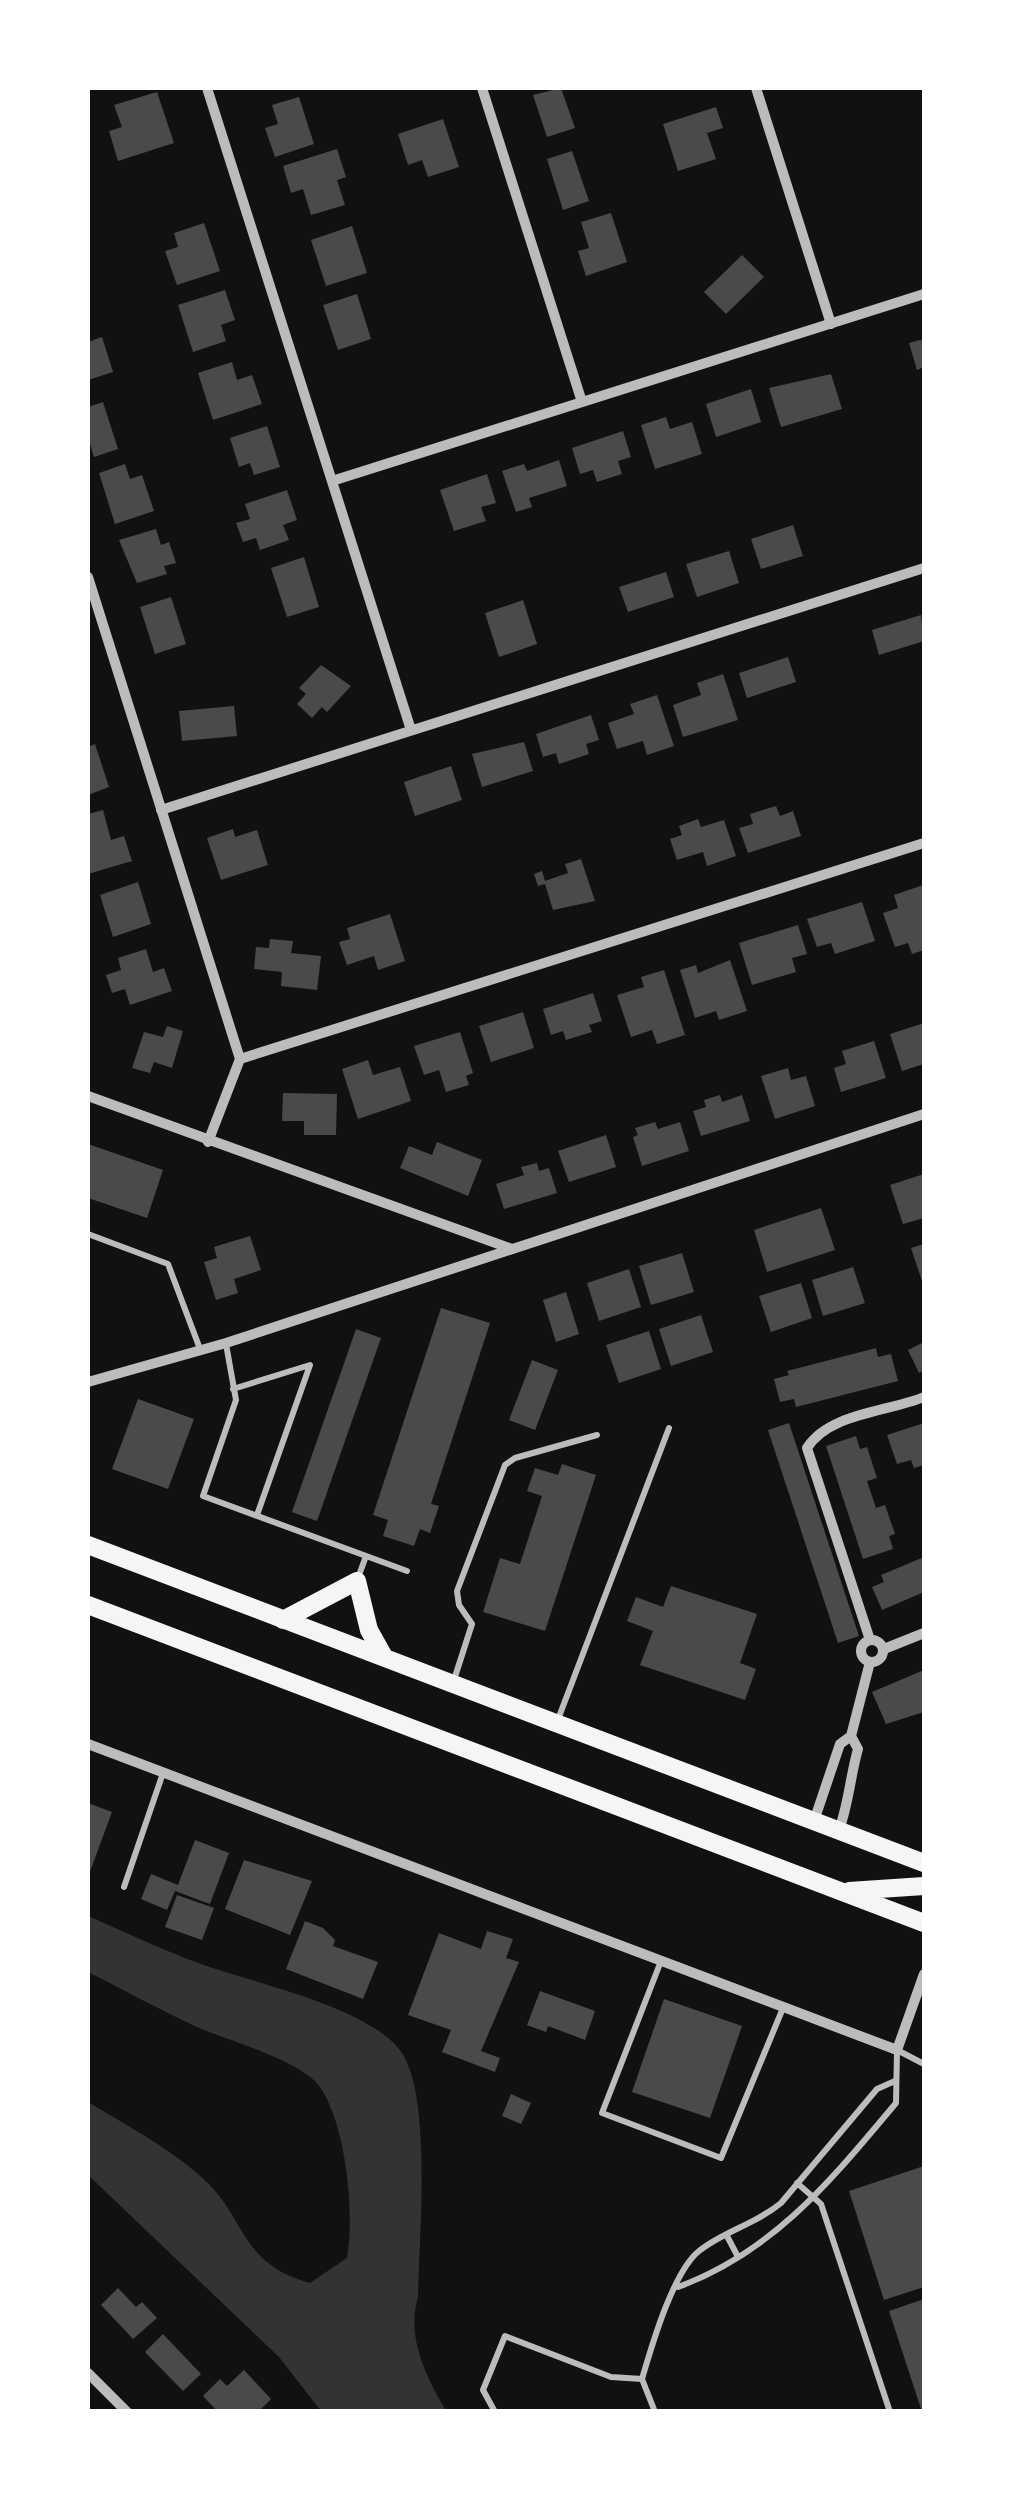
<svg xmlns="http://www.w3.org/2000/svg" width="1012" height="2499" font-family="'Playfair Display',serif">
<style>
.water{fill:#333}
.building{fill:#4a4a4a}
.lines{fill:none;stroke-linecap:round;stroke-linejoin:round}
.service{stroke:#bcbcbc;stroke-width:6}
.minor{stroke:#bcbcbc;stroke-width:10}
.primary{stroke:#f5f5f5;stroke-width:18}
</style>
<rect width="100%" height="100%" fill="#111"/>
<path class="water" d="M88,1916C125,1932 162,1950 201,1964C253,1983 371,2007 402,2053C432,2099 419,2239 418,2297C406,2337 426,2376 446,2411H321L279,2357L88,2175V2102C124,2124 166,2146 198,2174C248,2216 237,2263 310,2283L347,2258C355,2213 346,2125 320,2087C302,2061 227,2040 197,2027C160,2010 124,1990 88,1972Z"/>
<path class="building" d="M561,88L575,128L547,137L533,95Z
M157,92L174,143L118,161L109,131L122,127L114,105Z
M299,97L314,144L275,157L265,128L278,124L272,105Z
M716,107L723,128L707,133L716,159L678,171L663,124Z
M443,119L459,167L428,177L422,160L408,165L398,134Z
M337,149L346,177L337,180L345,205L311,215L303,189L291,193L283,166Z
M572,151L589,201L563,210L547,159Z
M611,213L627,262L586,276L578,251L589,248L581,222Z
M204,223L220,271L177,285L165,251L178,247L174,233Z
M352,226L367,273L326,286L311,240Z
M742,255L764,277L726,314L704,292Z
M225,290L235,320L221,325L226,341L193,352L178,305Z
M357,294L371,339L338,350L323,305Z
M102,337L113,372L88,380V342Z
M924,339V367L917,370L909,343Z
M232,362L237,380L252,375L262,404L213,420L198,373Z
M831,374L842,409L781,427L769,388Z
M751,389L761,422L716,437L706,404Z
M103,402L118,449L94,457L88,437V407Z
M666,417L670,429L692,422L702,454L655,469L641,425Z
M267,426L280,467L254,475L250,463L239,467L230,438Z
M623,431L631,457L618,461L622,474L597,482L593,470L580,474L572,448Z
M559,460L567,486L529,498L532,507L516,512L502,471L524,464L527,471Z
M125,464L130,479L142,475L154,511L115,524L99,473Z
M487,474L496,503L481,507L486,521L454,531L440,490Z
M287,490L297,520L283,525L289,540L260,550L256,538L243,542L236,523L250,519L245,504Z
M793,525L803,556L761,569L751,539Z
M156,529L161,545L169,542L176,563L164,566L167,574L137,583L119,540Z
M729,551L739,583L697,597L686,564Z
M304,557L319,607L287,617L271,568Z
M666,572L674,597L628,612L619,587Z
M171,597L186,644L155,654L140,607Z
M523,600L537,644L499,657L485,613Z
M921,615L924,641L879,655L872,630Z
M788,657L796,682L747,698L739,673Z
M321,665L351,686L327,712L322,707L312,718L297,704L306,694L299,688Z
M723,674L738,720L683,737L673,705L701,695L697,683Z
M657,695L674,746L647,755L643,741L617,749L608,723L634,714L630,704Z
M234,706L237,736L182,741L179,711Z
M591,715L599,740L586,744L589,754L559,764L556,753L543,757L536,734Z
M524,742L533,771L482,787L472,754Z
M95,744L109,787L88,795V747Z
M451,766L462,800L415,816L404,782Z
M776,806L780,816L793,811L801,836L748,853L739,828L753,824L750,814Z
M103,810L111,840L124,836L132,861L88,874V814Z
M698,819L701,827L724,820L736,856L707,866L703,852L677,860L670,839L682,835L679,826Z
M233,829L235,837L257,830L268,865L221,880L207,838Z
M581,859L595,901L553,910L545,884L538,886L534,874L542,871L545,881L568,873L565,864Z
M138,882L151,924L113,937L100,895Z
M923,885L924,950L912,954L908,943L895,947L883,913L898,908L894,895Z
M862,902L875,941L835,954L831,943L817,947L807,919Z
M390,914L405,961L378,970L374,956L347,965L339,942L350,939L347,928Z
M798,925L807,954L792,958L796,972L752,985L739,943Z
M270,939L293,941L291,953L321,956L317,990L281,986L282,972L254,969L256,947L269,948Z
M146,949L153,972L164,968L172,991L130,1005L125,989L112,993L106,975L121,970L118,958Z
M730,960L747,1011L719,1020L716,1011L695,1018L680,970L696,965L698,973Z
M664,970L685,1035L657,1044L652,1030L631,1037L617,995L644,987L641,977Z
M593,993L602,1021L589,1025L592,1032L566,1040L563,1031L551,1035L543,1009Z
M523,1012L534,1048L491,1062L479,1026Z
M924,1023V1064L902,1071L890,1034Z
M167,1026L183,1031L172,1068L154,1062L150,1073L132,1068L144,1032L163,1037Z
M460,1032L473,1073L466,1076L469,1085L446,1092L439,1070L424,1075L414,1046Z
M874,1041L886,1078L841,1092L834,1068L846,1064L842,1051Z
M368,1060L373,1075L400,1067L411,1101L358,1119L342,1069Z
M788,1068L791,1080L806,1076L815,1106L775,1119L761,1076Z
M283,1093L337,1094L336,1135H304V1121H282Z
M720,1095L722,1102L742,1095L750,1121L701,1136L693,1111L706,1107L704,1100Z
M655,1122L658,1129L680,1122L689,1151L642,1166L633,1137L638,1135L635,1128Z
M606,1135L616,1167L569,1182L558,1151Z
M437,1142L482,1160L468,1196L400,1168L409,1146L432,1155Z
M88,1144L163,1170L147,1218L88,1198Z
M537,1163L539,1171L549,1168L557,1193L504,1209L496,1184L524,1175L521,1167Z
M924,1174V1218L903,1224L890,1185Z
M821,1208L835,1250L767,1272L754,1230Z
M250,1236L261,1270L234,1279L238,1293L216,1300L204,1262L217,1258L214,1247Z
M924,1244V1287L911,1248Z
M682,1253L694,1292L651,1305L639,1266Z
M853,1267L865,1303L823,1316L812,1280Z
M629,1269L641,1307L599,1321L587,1283Z
M801,1283L812,1318L771,1332L759,1296Z
M566,1292L579,1334L556,1342L543,1300Z
M441,1308L490,1323L431,1504L439,1506L430,1533L420,1529L414,1546L383,1536L388,1520L373,1515Z
M701,1315L713,1352L671,1366L659,1329Z
M356,1329L381,1338L317,1521L292,1512Z
M649,1331L661,1369L619,1383L606,1345Z
M924,1342V1370L919,1373L908,1350Z
M876,1348L878,1357L891,1354L898,1381L796,1407L794,1399L780,1402L774,1379L789,1375L787,1371Z
M532,1360L558,1370L535,1430L509,1420Z
M138,1399L194,1419L168,1489L112,1469Z
M789,1423L859,1636L838,1643L768,1430Z
M924,1423V1465L914,1468L911,1460L897,1464L887,1435Z
M856,1436L860,1449L867,1447L877,1478L867,1481L876,1508L885,1505L895,1534L889,1536L893,1549L863,1559L826,1446Z
M562,1464L596,1475L545,1631L483,1612L500,1558L520,1564L542,1496L527,1491L535,1468L558,1475Z
M924,1557V1592L882,1610L872,1587L884,1582L881,1575Z
M671,1586L757,1614L740,1663L756,1669L745,1700L640,1665L653,1631L627,1621L636,1597L663,1607Z
M924,1670V1712L886,1724L872,1692Z
M88,1803L112,1812L88,1877Z
M195,1840L229,1853L210,1904L175,1891L167,1910L141,1899L151,1874L178,1885Z
M244,1860L312,1881L290,1935L225,1909Z
M177,1895L214,1908L202,1940L165,1927Z
M305,1921L323,1928L335,1940L333,1946L378,1962L363,1999L286,1969Z
M487,1931L513,1939L506,1958L519,1962L481,2051L500,2058L495,2072L442,2052L451,2030L408,2015L439,1933L481,1949Z
M540,1991L595,2011L585,2040L548,2026L546,2032L527,2025Z
M664,1999L742,2026L710,2118L632,2092Z
M511,2094L531,2103L521,2124L502,2116Z
M924,2166V2287L884,2300L849,2191Z
M118,2288L136,2307L142,2302L157,2318L133,2339L101,2305Z
M924,2299V2412H922L889,2311Z
M163,2334L201,2374L183,2391L145,2352Z
M244,2370L271,2399L258,2412H218L203,2396L220,2379L227,2386Z"/>
<g class="lines">
<path class="service" d="M88,1234L168,1264L200,1349
M226,1344L236,1400L203,1496L407,1571
M233,1389L310,1365L257,1515
M358,1578L366,1556
M453,1683L472,1624L459,1605L457,1591L505,1465L515,1458L597,1435
M557,1722L669,1428
M124,1887L163,1773
M661,1961L602,2113L721,2158L783,2008
M797,2183L821,2204L890,2412
M727,2236L737,2255
M678,2287C775,2251 832,2179 896,2103L897,2050L924,2064
M495,2412L483,2390L505,2336L611,2377L642,2379
M655,2412L642,2379C652,2345 673,2272 699,2251C724,2231 756,2224 781,2203L877,2089L895,2081"/>
<path class="minor" d="M207,88L411,730
M482,88L582,402
M756,88L831,324
M332,481L924,294
M88,577L240,1059L208,1142
M161,810L924,568
M240,1059L924,843
M88,1096L512,1249
M88,1382L226,1343L924,1114
M861 1651a11 11 0 1 1 22 0a11 11 0 1 1-22 0Z
M870,1640L807,1448C829,1413 888,1412 924,1397
M884,1649L924,1633
M88,1744L897,2050L924,1974
M814,1821L840,1744L851,1736
M839,1830C849,1803 850,1777 858,1749L851,1736L870,1662
M88,2373L127,2412"/>
<path class="primary" d="M88,1545L924,1863
M357,1581L369,1630L383,1655
M88,1605L924,1923
M283,1620L357,1581
M849,1891L924,1886"/>
</g>
<rect width="1012" height="2499" fill="none" stroke="#ffffff" stroke-width="180"/>
</svg>
